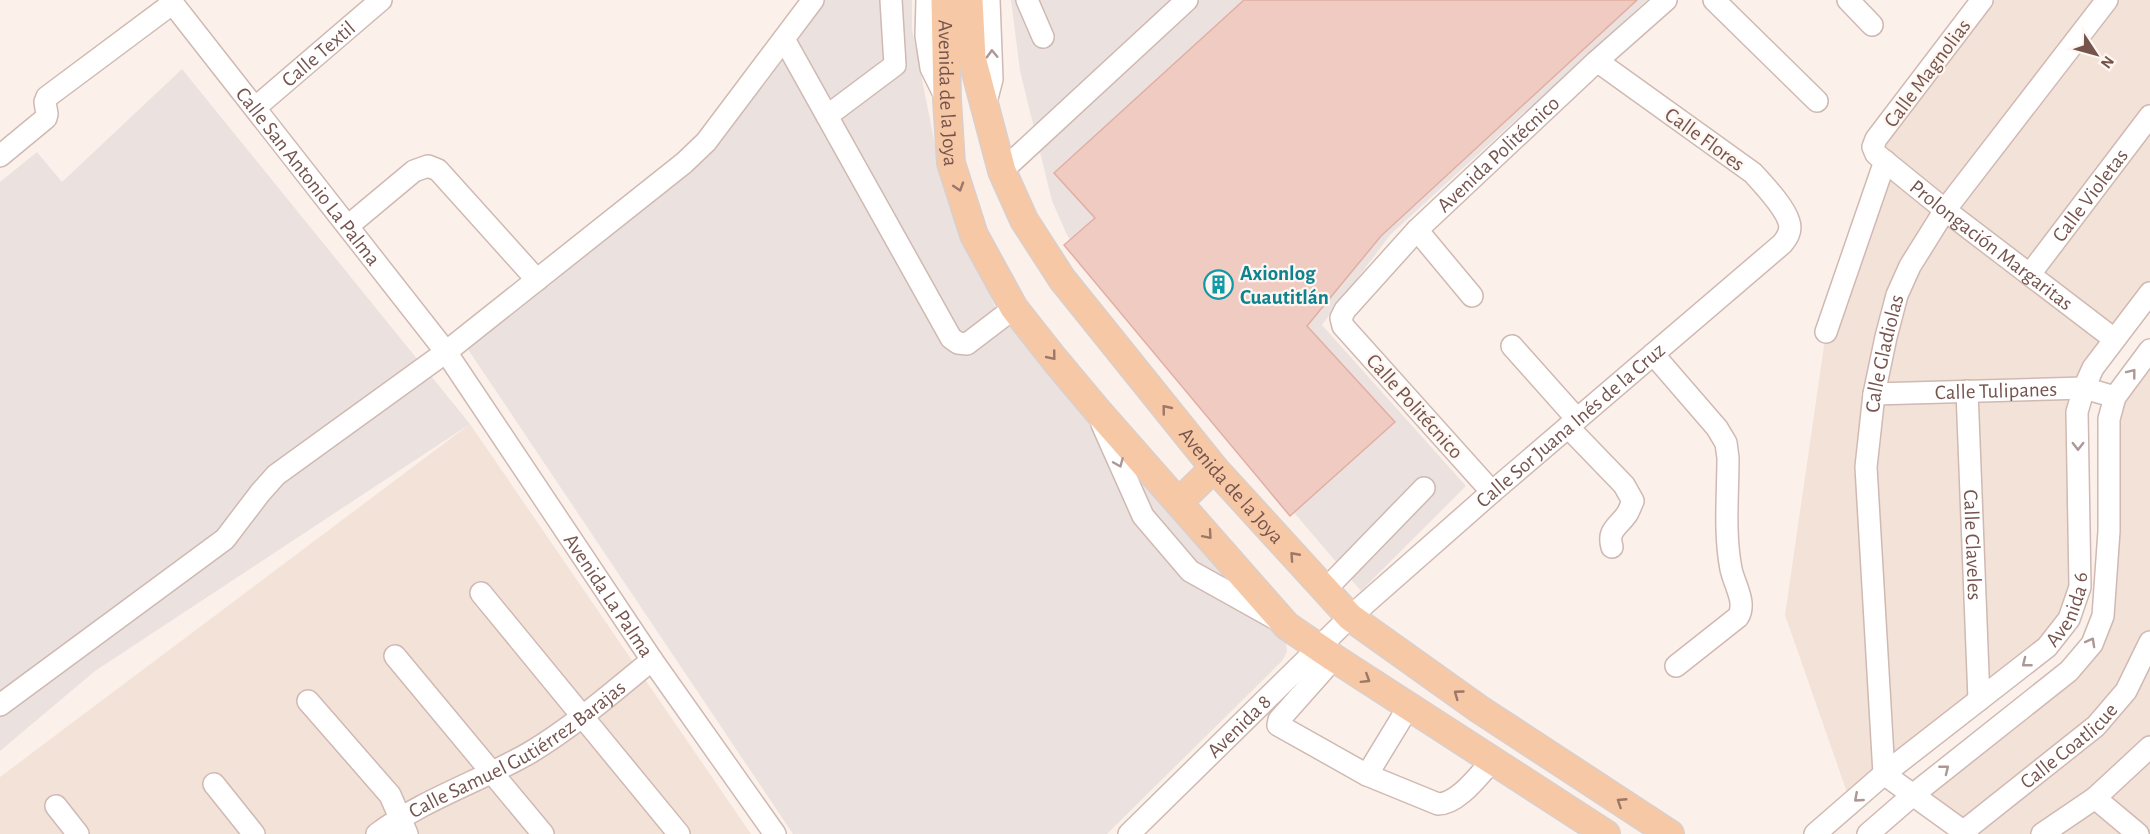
<svg xmlns="http://www.w3.org/2000/svg" width="2150" height="834" font-family="'Alegreya Sans',sans-serif">
<style>
.residential{fill:#f3e2d8}
.industrial{fill:#ebe2df}
.building{fill:#f0cbc2;stroke:#e2aea3;stroke-width:1.5}
.lines{fill:none;stroke-linecap:round;stroke-linejoin:round}
.minor-casing{stroke:#d0b9b2;stroke-width:24}
.major-casing{stroke:#d9cfcd;stroke-width:30}
.minor{stroke:#fff;stroke-width:21}
.major{stroke:#f7c8a5;stroke-width:27}
.oneway{stroke:#ad9895}
.oneway2{stroke:#9d7768}
.labels{text-anchor:middle;stroke-width:4.5;stroke-linejoin:round;paint-order:stroke}
.street-label{font-size:21px;fill:#76544e;stroke:#fef6f0}
.culture-label{font-size:21px;font-weight:bold;fill:#0d838f;stroke:#fef6f0;text-anchor:start}
</style>
<rect width="100%" height="100%" fill="#fcf1ea"/>
<path class="residential" d="M1988,0H2150V293L2084,388L2069,619L1851,804L1785,615L1826,332L1876,154Z
M2150,354V834H1965L1914,794L2092,644L2115,397Z
M470,424L751,834H0V777Z"/>
<path class="industrial" d="M822,0H912V29L940,170L995,307L1200,545L1286,640L1287,652L1282,661L1107,834H793L465,345L701,154Z
M1011,0H1647L1391,234L1322,325L1466,486L1361,591L1114,302L1067,235L1052,201L1020,71Z
M182,69L470,424L95,671L0,751V182L37,152L62,182Z"/>
<path class="building" d="M1244,0H1637L1381,236L1307,326L1395,422L1290,516L1064,245L1095,218L1054,173Z"/>
<g class="lines">
<defs>
<g id="minor">
<path id="s1" d="M170,0L446,352L652,660L775,834"/>
<path d="M927,0L926,36L931,68L946,98"/>
<path d="M1027,0L1043,37"/>
<path d="M1714,0L1817,101"/>
<path d="M1848,0L1872,25"/>
<path id="s2" d="M1982,0L1876,139L1873,147L1876,154L1945,210L2114,339"/>
<path d="M784,39L951,338L958,343L967,344L1014,308"/>
<path d="M985,106L992,79L989,0"/>
<path id="s3" d="M256,107L381,0"/>
<path d="M827,116L895,65L891,0"/>
<path d="M0,156L46,118L47,114L45,102L47,97L173,3"/>
<path d="M1002,171L1187,0"/>
<path d="M348,226L414,171L428,166L438,170L537,280"/>
<path d="M1417,230L1472,296"/>
<path id="s4" d="M2030,274L2150,116"/>
<path d="M1826,332L1885,161"/>
<path d="M1512,346L1577,419"/>
<path d="M1653,354L1717,428L1726,443L1728,458C1728,494 1724,533 1731,569C1734,584 1747,603 1738,617L1676,666"/>
<path id="s5" d="M1967,391L1979,700"/>
<path id="s6" d="M1874,394L2084,388L2115,397"/>
<path d="M1102,424L1143,516L1190,571L1276,619"/>
<path d="M1568,427L1624,485L1633,501C1631,505 1629,511 1627,514C1618,527 1607,530 1612,547"/>
<path id="s7" d="M1492,492L1343,326L1341,318L1345,310L1417,230L1597,61L1666,0"/>
<path d="M1325,590L1424,488"/>
<path d="M481,593L679,834"/>
<path d="M395,656L543,834"/>
<path d="M1334,658L1279,720L1278,725L1367,775"/>
<path d="M308,701L390,795L407,834"/>
<path d="M0,705L225,539L260,493L276,475L446,352L684,163L706,142L813,0"/>
<path d="M1409,706L1367,775L1438,804C1458,804 1479,775 1492,761"/>
<path d="M214,784L254,834"/>
<path d="M2095,798L2138,834"/>
<path d="M56,806L78,834"/>
<path id="s8" d="M1964,831L2096,726L2126,691L2150,642"/>
<path id="s9" d="M377,834C424,799 481,781 531,752C574,726 613,692 652,660"/>
<path id="s10" d="M1129,834L1350,617L1492,492L1782,244C1787,238 1792,231 1789,222C1785,207 1763,184 1753,173L1597,61"/>
<path id="s11" d="M1815,834L1884,774L2047,647L2069,619L2080,587L2077,412L2084,388L2093,368L2150,293"/>
<path d="M1868,834L1914,794L2069,671L2092,644L2103,616L2109,531V419L2115,397L2150,350"/>
<path id="s12" d="M1967,834L1884,774L1866,467L1874,394L1886,337L1897,295L1910,266L1945,210L2107,0"/>
<path d="M2042,834L2095,798L2150,747"/>
</g>
<g id="major">
<path id="s13" d="M945,0L947,100L951,163L974,235L1014,308L1055,360L1096,409L1287,626L1334,658L1606,834"/>
<path id="s14" d="M969,0L972,58L985,107L1002,171L1024,220L1062,279L1214,468L1350,617L1479,709L1670,834"/>
<path d="M1179,502L1214,468"/>
</g>
</defs>
<use href="#minor" class="minor-casing"/>
<use href="#major" class="major-casing"/>
<use href="#minor" class="minor"/>
<use href="#major" class="major"/>
</g>
<defs><path id="oneway-chevron" d="M-2-3.5L2.5 0L-2 3.5" fill="none" stroke-width="1.6" stroke-linecap="round" stroke-linejoin="round" transform="scale(1.5)"/></defs>
<g class="oneway">
<use href="#oneway-chevron" transform="translate(992 54) rotate(-92)"/>
<use href="#oneway-chevron" transform="translate(2132 373) rotate(-52)"/>
<use href="#oneway-chevron" transform="translate(2078 446) rotate(90)"/>
<use href="#oneway-chevron" transform="translate(1119 463) rotate(67)"/>
<use href="#oneway-chevron" transform="translate(2091 642) rotate(-61)"/>
<use href="#oneway-chevron" transform="translate(2026 663) rotate(142)"/>
<use href="#oneway-chevron" transform="translate(1945 769) rotate(-38)"/>
<use href="#oneway-chevron" transform="translate(1858 798) rotate(139)"/>
</g>
<g class="oneway2">
<use href="#oneway-chevron" transform="translate(959 187) rotate(72)"/>
<use href="#oneway-chevron" transform="translate(1052 356) rotate(51)"/>
<use href="#oneway-chevron" transform="translate(1166 409) rotate(-129)"/>
<use href="#oneway-chevron" transform="translate(1208 535) rotate(49)"/>
<use href="#oneway-chevron" transform="translate(1294 556) rotate(-132)"/>
<use href="#oneway-chevron" transform="translate(1366 679) rotate(32)"/>
<use href="#oneway-chevron" transform="translate(1458 694) rotate(-144)"/>
<use href="#oneway-chevron" transform="translate(1621 802) rotate(-147)"/>
</g>
<defs>
<symbol id="building-ring" viewBox="-11 -11 22 22"><circle r="9.5" fill="#fef6f0" stroke="#0f9aa8" stroke-width="1.5"/><path d="M-4-6H4V6H1V3H-1V6H-4ZM-2.5-4.3h1.7v1.8h-1.7ZM.8-4.3h1.7v1.8H.8ZM-2.5-1h1.7V.8h-1.7ZM.8-1h1.7V.8H.8Z" fill="#0f9aa8"/></symbol>
</defs>
<g fill-rule="evenodd">
<use href="#building-ring" x="1202" y="268" width="33" height="33"/>
</g>
<g class="labels">
<g class="street-label">
<text dy="7" stroke="none"><textPath href="#s3" startOffset="82">Calle Textil</textPath></text>
<text transform="translate(1927 73) rotate(-53)" y="7">Calle Magnolias</text>
<text dy="7" stroke="none"><textPath href="#s13" startOffset="93">Avenida de la Joya</textPath></text>
<text transform="translate(1705 139) rotate(36)" y="7">Calle Flores</text>
<text dy="7" stroke="none"><textPath href="#s7" startOffset="459">Avenida Politécnico</textPath></text>
<text dy="7" stroke="none"><textPath href="#s1" startOffset="224">Calle San Antonio La Palma</textPath></text>
<text dy="7" stroke="none"><textPath href="#s4" startOffset="99">Calle Violetas</textPath></text>
<text dy="7" stroke="none"><textPath href="#s2" startOffset="338">Prolongación Margaritas</textPath></text>
<text dy="7" stroke="none"><textPath href="#s12" startOffset="525">Calle Gladiolas</textPath></text>
<text dy="7" stroke="none"><textPath href="#s6" startOffset="122">Calle Tulipanes</textPath></text>
<text transform="translate(1415 406) rotate(48)" y="7">Calle Politécnico</text>
<text dy="7" stroke="none"><textPath href="#s10" startOffset="602">Calle Sor Juana Inés de la Cruz</textPath></text>
<text dy="7" stroke="none"><textPath href="#s14" startOffset="566">Avenida de la Joya</textPath></text>
<text dy="7" stroke="none"><textPath href="#s5" startOffset="154">Calle Claveles</textPath></text>
<text dy="7" stroke="none"><textPath href="#s1" startOffset="740">Avenida La Palma</textPath></text>
<text dy="7" stroke="none"><textPath href="#s11" startOffset="342">Avenida 6</textPath></text>
<text dy="7" stroke="none"><textPath href="#s10" startOffset="154">Avenida 8</textPath></text>
<text dy="7" stroke="none"><textPath href="#s8" startOffset="135">Calle Coatlicue</textPath></text>
<text dy="7" stroke="none"><textPath href="#s9" startOffset="164">Calle Samuel Gutiérrez Barajas</textPath></text>
</g>
<g class="culture-label">
<text x="1240" y="280">Axionlog<tspan x="1240" dy="24">Cuautitlán</tspan></text>
</g>
</g>
<g transform="translate(2096 54) rotate(126)" stroke="#fef6f0" stroke-width="4.5" paint-order="stroke">
<path d="M0-4.5L10 22L0 15L-10 22Z" fill="#76544e"/>
<text y="-9" font-size="16" font-weight="bold" text-anchor="middle" fill="#76544e">N</text>
</g>
</svg>
